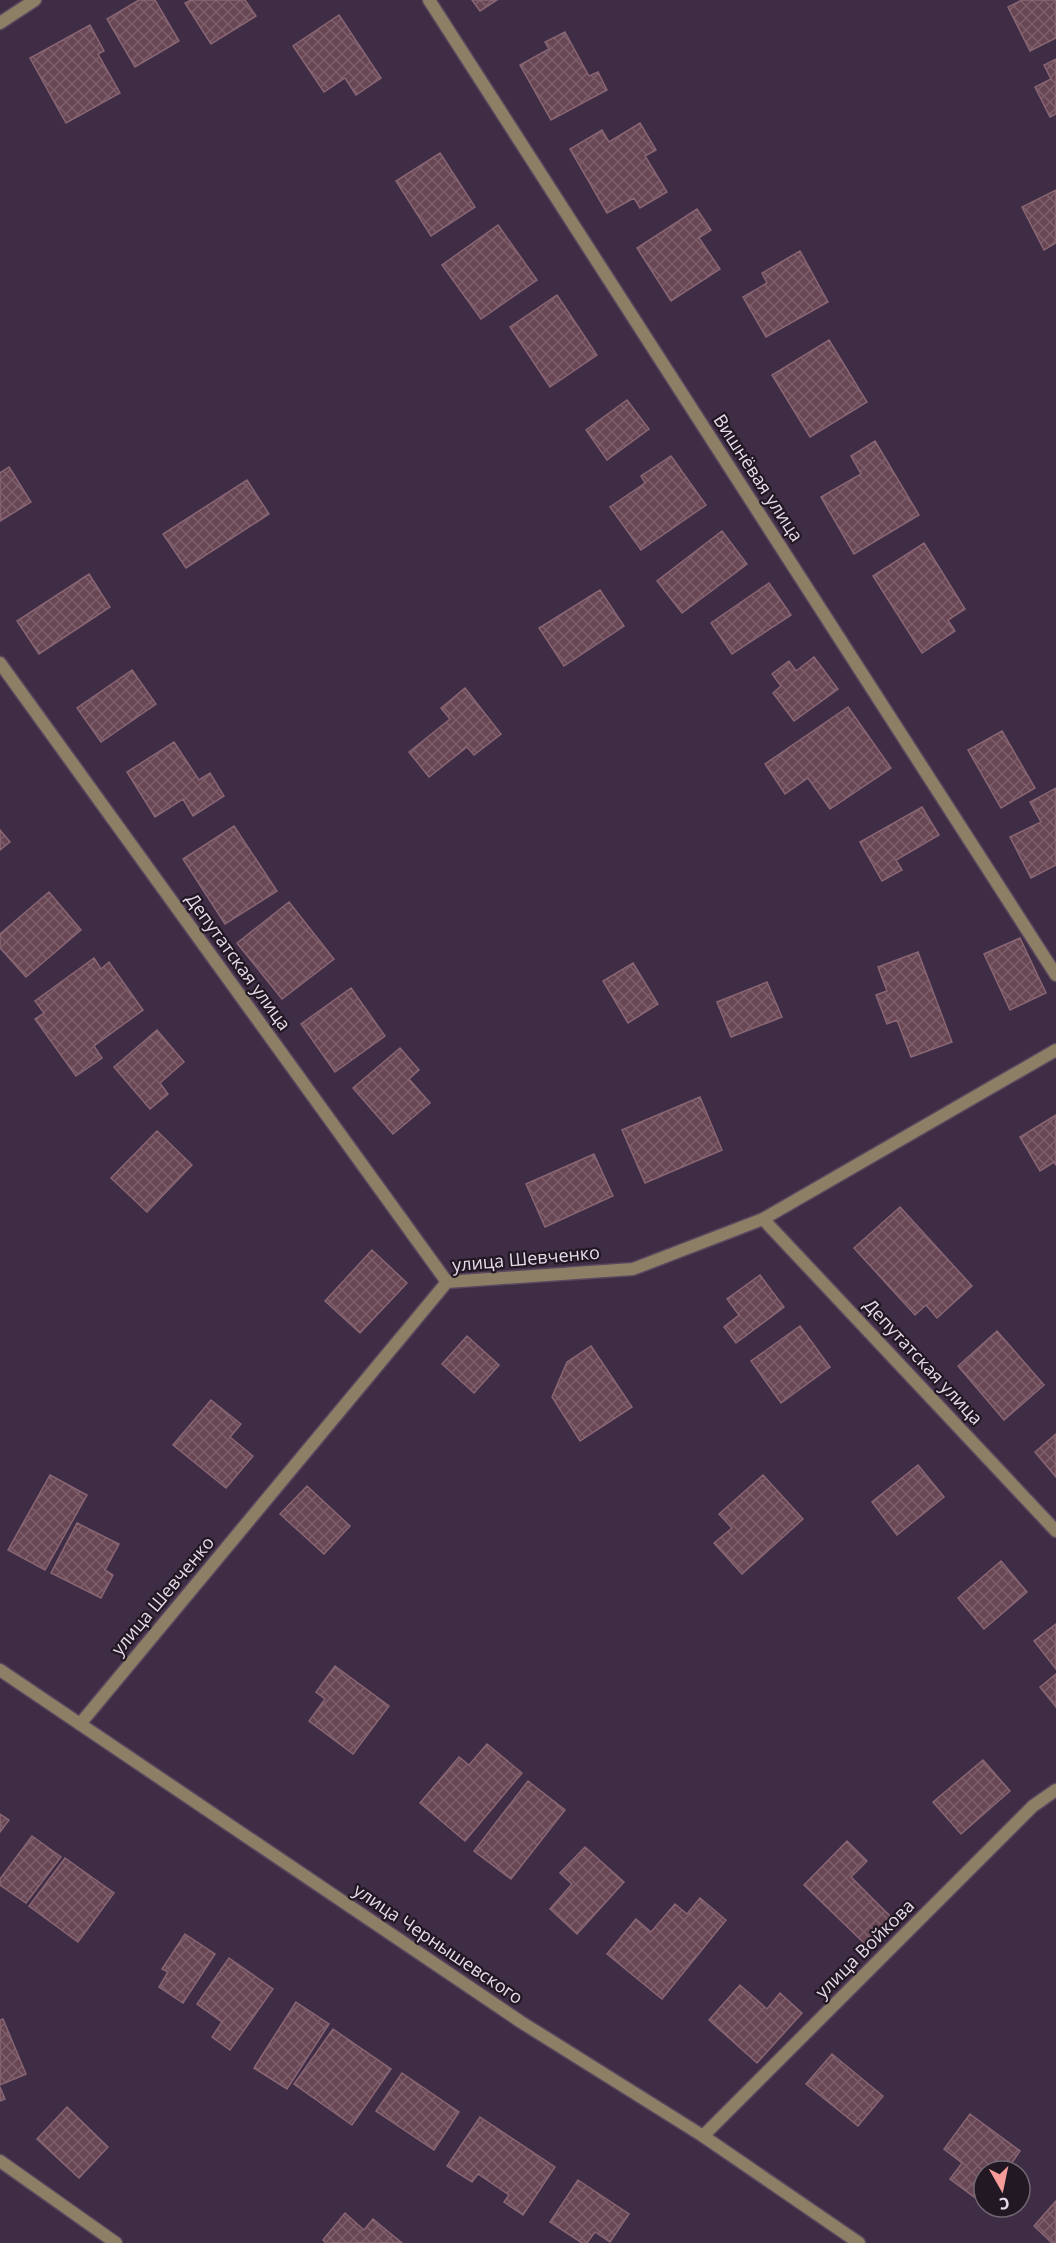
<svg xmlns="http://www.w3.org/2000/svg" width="1056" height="2243" font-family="'Open Sans',sans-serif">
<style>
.building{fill:url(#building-cross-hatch);stroke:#896674;stroke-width:1.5}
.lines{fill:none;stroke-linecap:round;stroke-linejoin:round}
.minor-casing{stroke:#5a485f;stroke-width:15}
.tertiary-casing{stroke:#5a485f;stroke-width:15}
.minor{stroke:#8d7f66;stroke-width:12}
.tertiary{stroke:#8d7f66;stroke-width:12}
.labels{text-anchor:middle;stroke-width:4.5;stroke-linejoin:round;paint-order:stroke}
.street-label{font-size:18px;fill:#e6dae9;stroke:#211823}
</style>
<defs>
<pattern id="building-cross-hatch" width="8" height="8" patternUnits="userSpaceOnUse" patternTransform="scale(1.5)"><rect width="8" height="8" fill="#684654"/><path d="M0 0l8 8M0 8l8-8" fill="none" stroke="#7e606d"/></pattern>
</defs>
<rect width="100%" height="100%" fill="#3f2c45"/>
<path class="building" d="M139,0H155L179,41L135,67L107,19Z
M191,0H245L256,16L211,44L185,3Z
M472,0H497L480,11Z
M1022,0H1056V38L1030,51L1008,7Z
M339,15L381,78L356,95L345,78L324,92L293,46Z
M90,25L104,51L98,54L120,93L66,123L30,58Z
M565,32L589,76L598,72L607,90L551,120L520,65L549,49L545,42Z
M1056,59V114L1050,117L1035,87L1051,79L1044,65Z
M640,123L656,150L645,156L667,192L640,208L634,198L607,213L570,149L602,130L609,142Z
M440,153L475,207L431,236L396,181Z
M1056,190V243L1044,250L1022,207Z
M697,209L711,230L699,238L720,269L671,301L637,248Z
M498,225L537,280L481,319L442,265Z
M800,251L828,302L766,337L743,297L767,283L762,273Z
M557,295L597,355L550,387L510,327Z
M829,340L867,402L810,437L772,375Z
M627,400L649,429L607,460L586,430Z
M875,441L919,515L854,554L821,497L861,474L851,456Z
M671,456L706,505L641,550L610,507L645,483L641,476Z
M9,467L31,502L0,521V473Z
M247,480L269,514L186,568L163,534Z
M722,531L747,564L682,613L657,581Z
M924,543L965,609L948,620L955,631L922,653L873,576Z
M89,574L110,607L39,654L17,621Z
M769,583L791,615L732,654L711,623Z
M600,590L624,626L564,666L539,628Z
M814,657L838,689L794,721L773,693L781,686L772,674L789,661L796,671Z
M132,670L156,704L101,742L77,708Z
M465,688L501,734L474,755L467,747L429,777L409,752L450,719L441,708Z
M848,707L891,768L830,809L808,778L785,794L765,764Z
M1002,731L1035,788L1001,808L968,750Z
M174,742L199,780L210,773L224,796L193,816L183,799L155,817L127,772Z
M1056,788V865L1031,878L1010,837L1041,822L1030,802Z
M922,807L939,835L896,860L902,870L882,881L860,842Z
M234,826L277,891L225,924L183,859Z
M0,830L10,842L0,850Z
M49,892L81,930L26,977L0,948V934Z
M289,902L334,959L282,999L237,943Z
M1020,938L1046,993L1010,1010L984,954Z
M918,952L952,1042L911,1057L897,1020L887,1024L876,995L887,991L878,967Z
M94,958L101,969L109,962L143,1010L94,1046L102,1058L76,1076L35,1019L44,1013L35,1001Z
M633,963L658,1004L628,1023L603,981Z
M767,982L782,1017L731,1037L717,1002Z
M351,988L385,1036L335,1072L301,1024Z
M157,1030L184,1062L160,1083L168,1094L150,1109L114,1067Z
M400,1048L419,1070L409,1079L430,1103L393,1134L353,1088Z
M700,1097L722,1150L645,1183L622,1130Z
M1056,1115V1165L1054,1162L1040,1171L1020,1137Z
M157,1131L192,1165L147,1212L111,1178Z
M594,1154L613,1196L545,1227L526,1184Z
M900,1207L972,1286L937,1318L926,1305L915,1315L854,1248Z
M372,1250L407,1283L360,1333L325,1301Z
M760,1275L784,1307L736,1343L724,1327L739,1315L727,1299Z
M800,1326L830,1367L781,1403L751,1361Z
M997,1331L1044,1385L1004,1420L958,1366Z
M467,1336L499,1365L474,1393L442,1364Z
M591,1346L632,1407L580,1441L552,1397L567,1362Z
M211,1400L241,1424L230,1437L253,1456L226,1488L173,1445Z
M1056,1434V1477L1035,1452Z
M918,1465L944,1497L897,1535L872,1502Z
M50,1475L87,1495L45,1570L8,1550Z
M763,1475L803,1519L742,1574L714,1543L732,1528L719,1514Z
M307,1486L350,1526L324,1554L280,1514Z
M77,1523L119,1544L105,1570L113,1575L101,1598L51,1573Z
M1001,1561L1027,1592L984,1629L958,1598Z
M1056,1624V1669L1034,1641Z
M335,1666L389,1706L353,1754L309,1721L325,1699L316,1692Z
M1056,1674V1707L1040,1687Z
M487,1744L522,1773L465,1841L420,1803L459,1757L469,1765Z
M983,1760L1010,1791L961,1834L933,1802Z
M528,1781L565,1810L511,1879L474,1851Z
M0,1814L9,1820L0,1832Z
M32,1836L61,1857L26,1903L0,1885V1879Z
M847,1841L867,1861L851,1877L893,1919L866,1945L804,1885Z
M585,1847L624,1882L577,1934L550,1909L572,1884L560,1873Z
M65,1858L114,1893L78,1942L29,1906Z
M700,1898L726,1920L662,1999L607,1954L636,1919L651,1932L675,1904L687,1914Z
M185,1934L215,1954L183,2003L159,1987L168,1972L162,1969Z
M229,1958L273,1989L230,2050L212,2037L222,2022L197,2004Z
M740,1985L767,2009L780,1993L802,2013L757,2063L709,2020Z
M296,2002L329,2024L287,2089L254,2068Z
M3,2019L26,2074L0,2085V2020Z
M333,2029L391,2069L352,2125L294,2084Z
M832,2054L883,2096L858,2126L806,2084Z
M402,2073L459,2112L434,2150L376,2111Z
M0,2087L5,2099L0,2101Z
M67,2107L108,2147L79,2178L37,2139Z
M970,2114L1020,2151L1006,2171H984V2200L982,2203L950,2179L962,2163L944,2149Z
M480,2117L555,2167L523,2215L504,2202L509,2195L478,2174L472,2182L447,2166Z
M578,2180L629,2214L610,2242L595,2232L587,2243H582L550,2222Z
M1056,2201V2243H1052L1034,2226Z
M345,2213L364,2230L373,2219L402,2243H326L323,2240Z"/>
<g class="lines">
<defs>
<path id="minor" d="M429,0L1056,975
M0,23L35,0
M0,663L447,1282
M763,1219L1056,1531
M80,1724L447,1282L633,1269L763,1219L1056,1050
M703,2136L1033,1806L1056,1790
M0,2161L116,2243"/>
<path id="tertiary" d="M0,1670L521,2022L703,2136L859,2243"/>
</defs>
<use href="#minor" class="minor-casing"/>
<use href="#tertiary" class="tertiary-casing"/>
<use href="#minor" class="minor"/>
<use href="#tertiary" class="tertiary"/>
</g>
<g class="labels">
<g class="street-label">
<text transform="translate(758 478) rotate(57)" y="6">Вишнёвая улица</text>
<text transform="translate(238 962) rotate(54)" y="6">Депутатская улица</text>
<text transform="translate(526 1259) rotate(-5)" y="6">улица Шевченко</text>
<text transform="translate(923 1362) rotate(47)" y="6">Депутатская улица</text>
<text transform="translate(163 1596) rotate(-50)" y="6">улица Шевченко</text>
<text transform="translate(438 1944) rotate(34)" y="6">улица Чернышевского</text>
<text transform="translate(865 1949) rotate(-45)" y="6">улица Войкова</text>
</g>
</g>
<g transform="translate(1002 2189) rotate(171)"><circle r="28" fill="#211823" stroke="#706672" stroke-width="1.5"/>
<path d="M0-4.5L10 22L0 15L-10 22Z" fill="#f59b9a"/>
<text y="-9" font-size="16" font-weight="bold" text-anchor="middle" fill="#e6dae9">С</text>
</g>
</svg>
